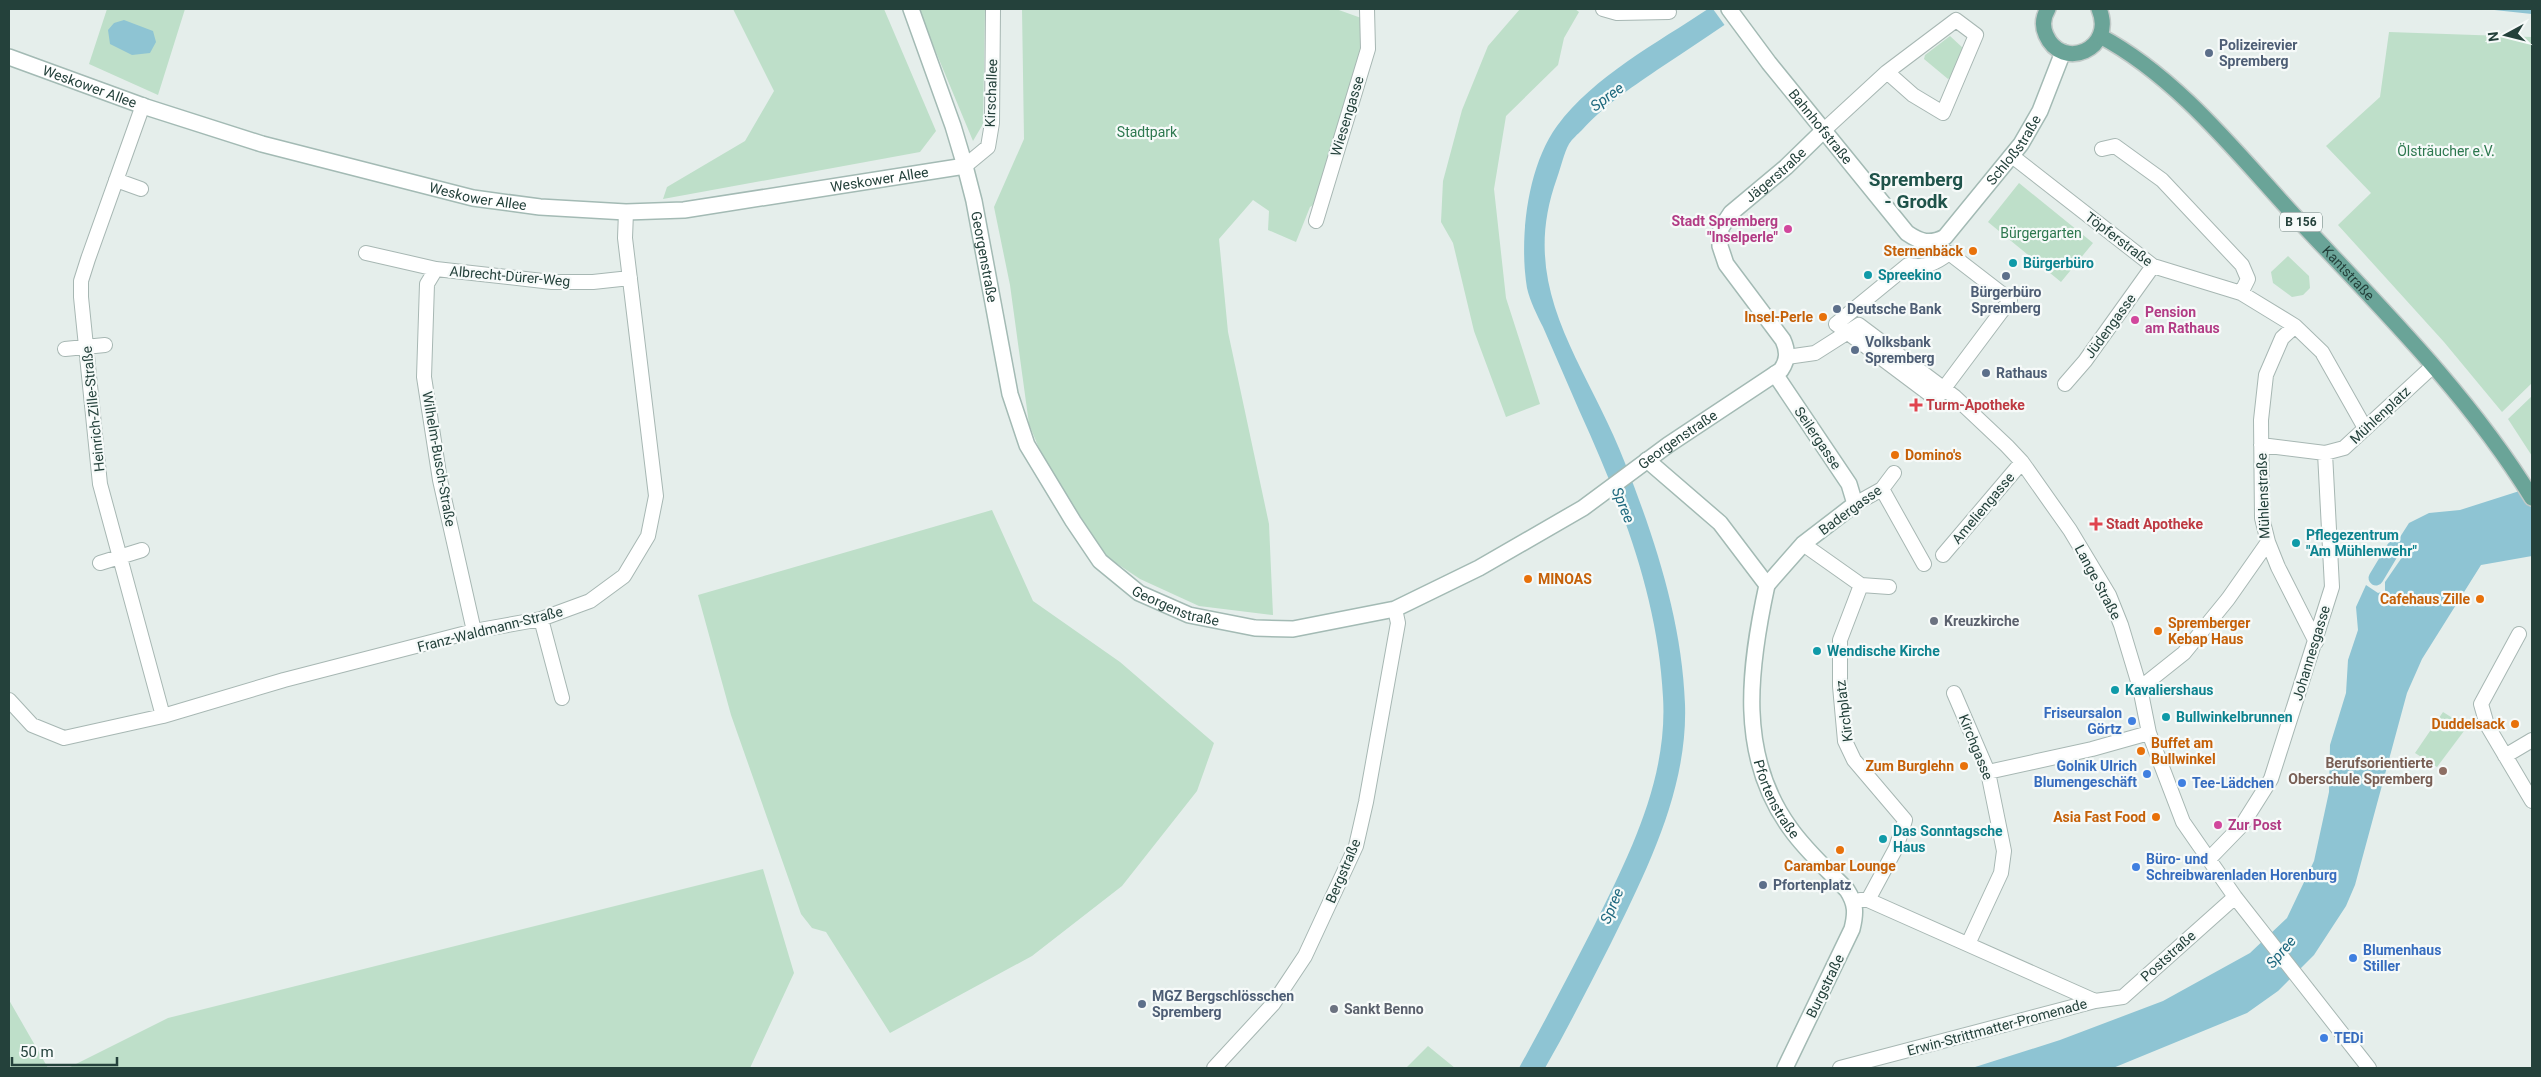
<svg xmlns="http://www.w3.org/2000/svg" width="2541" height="1077" font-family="Roboto,sans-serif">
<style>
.green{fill:#bedfc9}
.water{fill:#8ec4d3}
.pier{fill:#e5eeeb}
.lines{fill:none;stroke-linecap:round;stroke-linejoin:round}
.canal{stroke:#8ec4d3;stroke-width:15}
.street-casing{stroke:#a7b7b3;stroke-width:16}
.secondary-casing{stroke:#a3bab4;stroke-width:18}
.primary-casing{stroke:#c2cac8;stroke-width:18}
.street{stroke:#fff;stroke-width:14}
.secondary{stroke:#fff;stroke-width:15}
.primary{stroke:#6aa498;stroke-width:15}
.service-dot{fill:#5c6f8a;stroke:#f6faf9;stroke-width:2}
.hotel-dot{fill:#d1479c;stroke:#f6faf9;stroke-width:2}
.food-dot{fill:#e8710a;stroke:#f6faf9;stroke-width:2}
.culture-dot{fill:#0f9aa8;stroke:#f6faf9;stroke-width:2}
.health-dot{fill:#e0444e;stroke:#f6faf9;stroke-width:2}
.worship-dot{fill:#6b7280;stroke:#f6faf9;stroke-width:2}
.shop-dot{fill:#3f7fe0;stroke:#f6faf9;stroke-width:2}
.education-dot{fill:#8d6e63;stroke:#f6faf9;stroke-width:2}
.labels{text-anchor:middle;stroke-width:4.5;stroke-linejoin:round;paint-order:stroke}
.shield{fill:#f6faf9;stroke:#637874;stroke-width:1}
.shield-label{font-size:12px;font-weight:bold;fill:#24413b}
.service-label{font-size:14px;font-weight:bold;fill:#4e5e75;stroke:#f6faf9;text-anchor:start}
.street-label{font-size:14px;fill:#24413b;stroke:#f6faf9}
.park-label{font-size:14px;fill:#2d784f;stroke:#f6faf9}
.hotel-label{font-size:14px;font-weight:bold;fill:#b23c85;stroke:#f6faf9;text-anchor:start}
.food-label{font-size:14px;font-weight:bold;fill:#c56008;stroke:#f6faf9;text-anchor:end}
.culture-label{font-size:14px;font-weight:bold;fill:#0d838f;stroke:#f6faf9;text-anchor:start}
.health-label{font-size:14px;font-weight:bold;fill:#be3a42;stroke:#f6faf9;text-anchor:start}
.worship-label{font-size:14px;font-weight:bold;fill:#5b616d;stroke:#f6faf9;text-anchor:start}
.shop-label{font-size:14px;font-weight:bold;fill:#366cbe;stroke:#f6faf9;text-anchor:start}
.education-label{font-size:14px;font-weight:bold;fill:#785e54;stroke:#f6faf9;text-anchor:end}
.water-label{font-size:15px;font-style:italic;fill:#1d687e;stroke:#f6faf9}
.district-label{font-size:19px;font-weight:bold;fill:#1f534a;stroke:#f6faf9}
</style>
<rect width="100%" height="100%" fill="#e5eeeb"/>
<path class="green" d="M107,9H185L158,95L89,64Z
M733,9H884L936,131L920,152L663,199L667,187L745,141L774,91Z
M918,9H985L983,124L973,141Z
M1022,9H1336L1364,19L1365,49L1318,202L1310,207L1296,242L1268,230L1269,211L1253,200L1219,239L1228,332L1269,524L1273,615L1199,606L1140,579L1107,557L1045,463L1029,424L1010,285L994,207L1024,139Z
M1520,9H1575L1579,12L1564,38L1558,65L1506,116L1494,189L1506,298L1540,404L1506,417L1474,331L1453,243L1441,222L1443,181L1462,110L1488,46Z
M2389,32L2532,37V383L2502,412L2444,342L2338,225L2371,193L2326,146L2380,97Z
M1950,36L1964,49L1952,76L1948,79L1924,59L1925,55Z
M2019,183L2093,243L2061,282L1988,222Z
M2288,256L2309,276L2310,288L2303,295L2292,297L2273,283L2271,272Z
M2532,396V456L2508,419Z
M992,510L1033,601L1120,662L1214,743L1197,791L1122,886L1032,956L890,1033L826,932L812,928L801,914L731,715L698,595Z
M2443,712L2467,727L2437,767L2415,753Z
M763,869L794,973L750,1068H68L168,1018Z
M9,1000L48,1068H9Z
M1428,1046L1455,1068H1406Z"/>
<path class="water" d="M1708,9H1748C1718,29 1688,50 1657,70C1628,90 1606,104 1582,130C1578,134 1572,139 1569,144C1564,153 1561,167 1557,178C1516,291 1587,363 1625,463C1655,539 1682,621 1685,704C1688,789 1647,870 1610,945C1589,986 1568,1028 1545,1068H1519C1545,1021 1570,973 1595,924C1630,854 1668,778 1663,697C1658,596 1620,500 1579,410C1567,382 1555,355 1543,327C1537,315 1530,301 1527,288C1519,239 1527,167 1557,126C1594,76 1657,43 1708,9Z
M2485,9H2532V14Z
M124,20L153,31L156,42L150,53L132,55L110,44L108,30L114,23Z
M2532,487V556L2481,565L2422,659L2407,693L2355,885L2346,906L2314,955L2278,991L2247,1013L2113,1068H1972L2060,1040L2163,1001L2250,953L2287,918L2314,861L2329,792L2330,745L2346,693L2348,660L2358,630L2356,607L2366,585L2378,593L2385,591V582L2407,550L2401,545L2396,549L2393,548L2409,523L2429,513L2460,510Z"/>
<path class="pier" d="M1713,9H1750V10L1726,27Z"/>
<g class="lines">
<path class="canal" d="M2376,578L2394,548"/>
<defs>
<path id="street" d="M1603,9L1617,13L1669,12
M143,105L88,259L81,281V297L100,484L163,716
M1823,131L1887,72L1956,20L1976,35L1943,113L1913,95L1887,72
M2102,149L2115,146L2162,180L2242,265L2248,279L2241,293
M2012,156L2153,266L2241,293L2295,326L2322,352L2365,428
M965,166L988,147L992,123L993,9
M116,180L141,189
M1316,221L1368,49L1367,9
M366,253L436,269
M1949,253L2010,300L1936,399L1836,324L1908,265C1925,268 1935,264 1949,253Z
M65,349L105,345
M1787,357L1815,353L1859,325L1955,397L2007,446L2022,462L2070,530L2109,595L2121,625L2140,688L2149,733L2183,822L2235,897L2369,1068
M2065,384L2085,361L2153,266
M2261,445L2325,453L2344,448L2433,366
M1882,489L1924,564
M1855,504L1882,489L1894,473
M2268,542L2278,567L2316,642
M1803,544L1861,585L1889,587
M1943,555L2022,462
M100,563L142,550
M1861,585L1840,640V686L1845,741L1854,760L1905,820L1896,848L1868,900
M541,619L562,698
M474,631L440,480L424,377L427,284L436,269L552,282H593L630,278
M2519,634L2481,704L2487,725L2532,801
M2140,688L2184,653L2228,599L2268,542L2262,518L2261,420L2266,375L2282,338L2295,326
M1954,693L1988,772L2004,851L2001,873L1968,944
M9,700L32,725L64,738L163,716L284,680L474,631L541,619L590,601L624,576L648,536L656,496L625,238L626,212
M2505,756L2532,740
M1988,772L2092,749L2149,733
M2209,859L2242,825L2271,779L2332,587L2325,453
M1860,900H1868L2095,1001
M1214,1068L1273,1004L1305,956L1356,846L1366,802L1398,623L1395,609
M1840,1068L2095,1001L2123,997L2235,897"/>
<g id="secondary">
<path id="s1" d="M911,9L953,126L965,166L974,201L1010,394L1027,445L1073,521L1100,561L1139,593L1189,615L1255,628L1293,629L1395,609L1479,568L1583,508L1668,445L1781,370C1788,360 1788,351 1783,340L1726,264L1720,246L1721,228L1731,213L1786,167L1823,131"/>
<path id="s2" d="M1729,9L1769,63L1907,233C1920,242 1930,245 1945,237L2021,144L2040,111L2063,52"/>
<path id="s3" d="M9,57L146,107L262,144L473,198L540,207L626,212L684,210L965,166"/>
<path id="s4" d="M1647,460L1720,523L1767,585C1749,668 1737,755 1790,828C1806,851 1828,870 1847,890C1856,904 1856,913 1852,929L1785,1068"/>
<path d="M1767,585L1803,544L1855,504L1849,484L1775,374"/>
</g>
<g id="primary">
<path d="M2048,9C2043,17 2042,26 2046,35C2062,72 2116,49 2099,9"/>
<path id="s5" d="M2100,36C2181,79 2242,160 2304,226C2385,312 2470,397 2532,498"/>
</g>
</defs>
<use href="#street" class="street-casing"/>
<use href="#secondary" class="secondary-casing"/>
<use href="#primary" class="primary-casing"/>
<use href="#street" class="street"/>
<use href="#secondary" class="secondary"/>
<use href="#primary" class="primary"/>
</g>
<g class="service-dot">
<circle cx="2209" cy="53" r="5"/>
<circle cx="2006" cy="276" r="5"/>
<circle cx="1837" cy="309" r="5"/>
<circle cx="1855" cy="350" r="5"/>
<circle cx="1986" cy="373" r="5"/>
<circle cx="1763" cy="885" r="5"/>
<circle cx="1142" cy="1004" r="5"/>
</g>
<g class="hotel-dot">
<circle cx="1788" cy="229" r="5"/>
<circle cx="2135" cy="320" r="5"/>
<circle cx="2218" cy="825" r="5"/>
</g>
<g class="food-dot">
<circle cx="1973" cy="251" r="5"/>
<circle cx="1823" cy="317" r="5"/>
<circle cx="1895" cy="455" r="5"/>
<circle cx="1528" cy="579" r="5"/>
<circle cx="2480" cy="599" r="5"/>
<circle cx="2158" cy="631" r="5"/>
<circle cx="2515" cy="724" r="5"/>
<circle cx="2141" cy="751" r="5"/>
<circle cx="1964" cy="766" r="5"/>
<circle cx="2156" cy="817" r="5"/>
<circle cx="1840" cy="850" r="5"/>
</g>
<g class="culture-dot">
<circle cx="2013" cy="263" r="5"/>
<circle cx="1868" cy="275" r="5"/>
<circle cx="2296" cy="543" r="5"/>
<circle cx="1817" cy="651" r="5"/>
<circle cx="2115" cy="690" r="5"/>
<circle cx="2166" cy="717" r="5"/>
<circle cx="1883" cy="839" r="5"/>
</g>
<g class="health-dot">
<path d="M1913.5 397.5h5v5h5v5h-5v5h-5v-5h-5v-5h5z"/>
<path d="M2093.5 516.5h5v5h5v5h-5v5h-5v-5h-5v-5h5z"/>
</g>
<g class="worship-dot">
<circle cx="1934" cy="621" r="5"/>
<circle cx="1334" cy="1009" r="5"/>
</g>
<g class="shop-dot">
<circle cx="2132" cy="721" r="5"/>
<circle cx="2147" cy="774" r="5"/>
<circle cx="2182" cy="783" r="5"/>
<circle cx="2136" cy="867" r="5"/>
<circle cx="2353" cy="958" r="5"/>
<circle cx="2324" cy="1038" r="5"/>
</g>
<circle class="education-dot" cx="2443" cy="771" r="5"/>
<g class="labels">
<rect class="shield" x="2280" y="212.5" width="42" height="19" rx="4"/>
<g class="shield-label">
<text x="2301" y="226">B 156</text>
</g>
<g class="service-label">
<text x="2219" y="50">Polizeirevier<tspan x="2219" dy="16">Spremberg</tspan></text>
<text x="2006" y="297" text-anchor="middle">Bürgerbüro<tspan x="2006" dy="16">Spremberg</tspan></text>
<text x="1847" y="314">Deutsche Bank</text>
<text x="1865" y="347">Volksbank<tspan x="1865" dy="16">Spremberg</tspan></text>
<text x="1996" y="378">Rathaus</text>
<text x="1773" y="890">Pfortenplatz</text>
<text x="1152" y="1001">MGZ Bergschlösschen<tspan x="1152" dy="16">Spremberg</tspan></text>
</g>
<g class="street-label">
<text dy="5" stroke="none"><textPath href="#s3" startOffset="86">Weskower Allee</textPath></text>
<text transform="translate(991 93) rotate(-88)" y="5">Kirschallee</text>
<text transform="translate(1347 116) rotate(-73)" y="5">Wiesengasse</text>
<text dy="5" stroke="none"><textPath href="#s2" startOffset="149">Bahnhofstraße</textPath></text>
<text dy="5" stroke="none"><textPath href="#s2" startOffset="438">Schloßstraße</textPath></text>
<text dy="5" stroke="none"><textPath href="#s1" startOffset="1599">Jägerstraße</textPath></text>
<text dy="5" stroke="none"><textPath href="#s3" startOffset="895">Weskower Allee</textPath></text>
<text dy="5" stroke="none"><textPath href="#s3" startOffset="490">Weskower Allee</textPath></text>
<text transform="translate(2119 239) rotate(37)" y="5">Töpferstraße</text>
<text dy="5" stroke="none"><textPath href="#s1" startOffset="259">Georgenstraße</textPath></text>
<text dy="5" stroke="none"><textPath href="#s5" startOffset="345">Kantstraße</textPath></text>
<text transform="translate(510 276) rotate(5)" y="5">Albrecht-Dürer-Weg</text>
<text transform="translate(2110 326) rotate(-54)" y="5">Jüdengasse</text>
<text transform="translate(93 409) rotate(-96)" y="5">Heinrich-Zille-Straße</text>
<text transform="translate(2380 415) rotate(-43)" y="5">Mühlenplatz</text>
<text transform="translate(1818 438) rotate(56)" y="5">Seilergasse</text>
<text dy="5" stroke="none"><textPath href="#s1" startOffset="1234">Georgenstraße</textPath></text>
<text transform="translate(439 459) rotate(80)" y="5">Wilhelm-Busch-Straße</text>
<text transform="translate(2263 496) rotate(-92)" y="5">Mühlenstraße</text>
<text transform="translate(1983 508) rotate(-50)" y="5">Ameliengasse</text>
<text transform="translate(1850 510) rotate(-36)" y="5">Badergasse</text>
<text transform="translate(2098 582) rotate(62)" y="5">Lange Straße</text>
<text dy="5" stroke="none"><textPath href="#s1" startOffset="679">Georgenstraße</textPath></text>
<text transform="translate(490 629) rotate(-14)" y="5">Franz-Waldmann-Straße</text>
<text transform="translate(2311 653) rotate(-73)" y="5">Johannesgasse</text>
<text transform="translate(1844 711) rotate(-97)" y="5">Kirchplatz</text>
<text transform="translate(1976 747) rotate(68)" y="5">Kirchgasse</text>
<text dy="5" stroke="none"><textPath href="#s4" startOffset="394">Pfortenstraße</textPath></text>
<text transform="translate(1343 871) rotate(-67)" y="5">Bergstraße</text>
<text transform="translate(2168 956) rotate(-42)" y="5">Poststraße</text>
<text transform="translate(1825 986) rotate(-64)" y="5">Burgstraße</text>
<text transform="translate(1997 1027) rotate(-15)" y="5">Erwin-Strittmatter-Promenade</text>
</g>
<g class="park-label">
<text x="1147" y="137">Stadtpark</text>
<text x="2446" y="156">Ölsträucher e.V.</text>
<text x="2041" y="238">Bürgergarten</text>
</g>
<g class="hotel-label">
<text x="1778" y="226" text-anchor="end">Stadt Spremberg<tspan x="1778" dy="16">"Inselperle"</tspan></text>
<text x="2145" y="317">Pension<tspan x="2145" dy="16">am Rathaus</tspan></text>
<text x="2228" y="830">Zur Post</text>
</g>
<g class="food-label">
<text x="1963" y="256">Sternenbäck</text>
<text x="1813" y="322">Insel-Perle</text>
<text x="1905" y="460" text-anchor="start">Domino's</text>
<text x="1538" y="584" text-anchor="start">MINOAS</text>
<text x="2470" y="604">Cafehaus Zille</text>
<text x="2168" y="628" text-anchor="start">Spremberger<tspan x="2168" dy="16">Kebap Haus</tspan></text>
<text x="2505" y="729">Duddelsack</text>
<text x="2151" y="748" text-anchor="start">Buffet am<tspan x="2151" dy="16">Bullwinkel</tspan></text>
<text x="1954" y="771">Zum Burglehn</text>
<text x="2146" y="822">Asia Fast Food</text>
<text x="1840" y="871" text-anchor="middle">Carambar Lounge</text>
</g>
<g class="culture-label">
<text x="2023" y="268">Bürgerbüro</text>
<text x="1878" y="280">Spreekino</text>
<text x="2306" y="540">Pflegezentrum<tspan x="2306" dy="16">"Am Mühlenwehr"</tspan></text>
<text x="1827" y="656">Wendische Kirche</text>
<text x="2125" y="695">Kavaliershaus</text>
<text x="2176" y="722">Bullwinkelbrunnen</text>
<text x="1893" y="836">Das Sonntagsche<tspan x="1893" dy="16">Haus</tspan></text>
</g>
<g class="health-label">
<text x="1926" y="410">Turm-Apotheke</text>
<text x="2106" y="529">Stadt Apotheke</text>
</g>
<g class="worship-label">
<text x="1944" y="626">Kreuzkirche</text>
<text x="1344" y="1014">Sankt Benno</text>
</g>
<g class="shop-label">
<text x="2122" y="718" text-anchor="end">Friseursalon<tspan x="2122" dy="16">Görtz</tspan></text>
<text x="2137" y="771" text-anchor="end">Golnik Ulrich<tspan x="2137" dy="16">Blumengeschäft</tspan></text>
<text x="2192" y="788">Tee-Lädchen</text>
<text x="2146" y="864">Büro- und<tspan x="2146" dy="16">Schreibwarenladen Horenburg</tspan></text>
<text x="2363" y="955">Blumenhaus<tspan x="2363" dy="16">Stiller</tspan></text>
<text x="2334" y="1043">TEDi</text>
</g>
<g class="education-label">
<text x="2433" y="768">Berufsorientierte<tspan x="2433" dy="16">Oberschule Spremberg</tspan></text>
</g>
<g class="water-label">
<text transform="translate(1607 97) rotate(-36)" y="5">Spree</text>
<text transform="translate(1623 505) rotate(68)" y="5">Spree</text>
<text transform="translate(1612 906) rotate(-67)" y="5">Spree</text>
<text transform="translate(2281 952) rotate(-49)" y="5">Spree</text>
</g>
<g class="district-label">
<text x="1916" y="186">Spremberg<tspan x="1916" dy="22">- Grodk</tspan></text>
</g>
</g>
<rect width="2541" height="1077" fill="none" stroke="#24413b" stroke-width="20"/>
<g transform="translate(2506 35) rotate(263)" stroke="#f6faf9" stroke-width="4" paint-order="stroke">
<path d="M0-4L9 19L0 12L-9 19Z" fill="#24413b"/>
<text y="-8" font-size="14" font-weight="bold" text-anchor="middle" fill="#24413b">N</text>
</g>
<path d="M12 1057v8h105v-8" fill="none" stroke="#24413b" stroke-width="2.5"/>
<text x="20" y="1057" font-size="15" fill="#24413b" stroke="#f6faf9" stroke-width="4" paint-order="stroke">50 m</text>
</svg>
